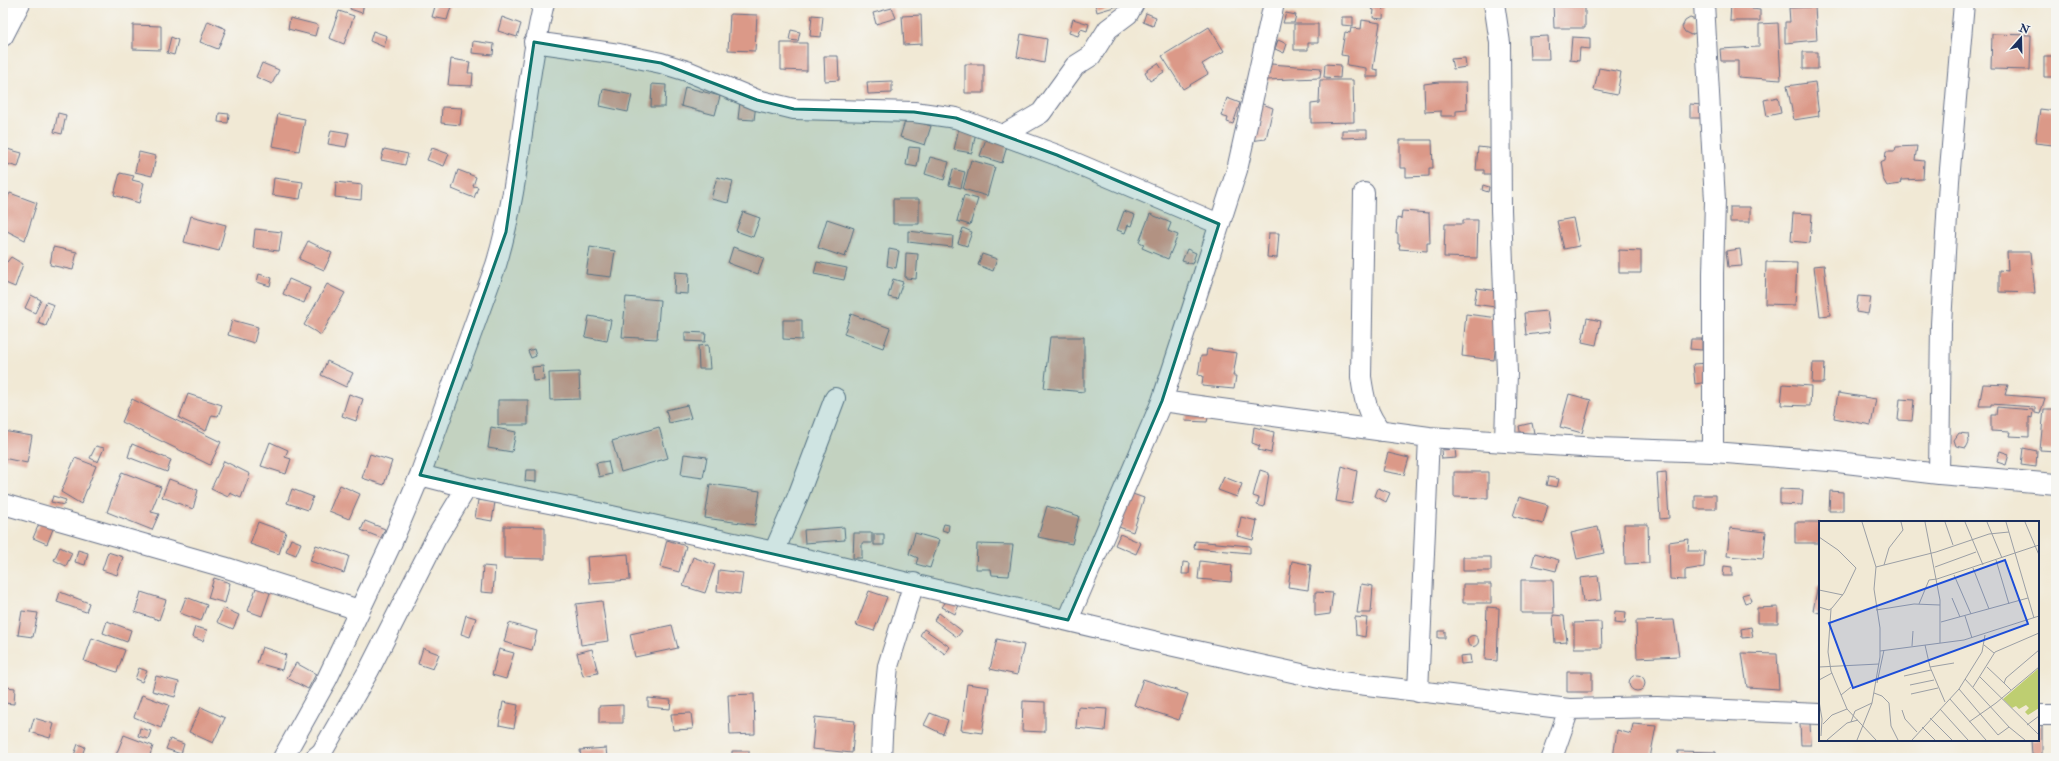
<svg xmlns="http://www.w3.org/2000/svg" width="2059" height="761" font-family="'IM FELL Double Pica',serif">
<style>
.building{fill:#db9988}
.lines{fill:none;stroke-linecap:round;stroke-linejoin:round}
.minor-casing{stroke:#667088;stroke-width:22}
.minor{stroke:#fff;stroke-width:20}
.marked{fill:#0f766e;fill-opacity:0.2;stroke:#0f766e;stroke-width:3;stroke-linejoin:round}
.inset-road{fill:none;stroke:#9b9fa5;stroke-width:1}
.view{fill:#1d4ed8;fill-opacity:0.15;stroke:#1d4ed8;stroke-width:2}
.inset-edge{fill:none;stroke:#1b2f5e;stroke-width:2}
</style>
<rect width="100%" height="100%" fill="#f6f6f2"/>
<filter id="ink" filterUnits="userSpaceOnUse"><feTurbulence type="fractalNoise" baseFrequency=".025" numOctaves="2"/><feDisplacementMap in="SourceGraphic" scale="8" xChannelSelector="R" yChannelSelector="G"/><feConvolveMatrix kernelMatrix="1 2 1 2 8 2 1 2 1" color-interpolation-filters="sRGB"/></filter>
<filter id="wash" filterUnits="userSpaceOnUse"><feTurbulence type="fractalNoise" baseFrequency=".012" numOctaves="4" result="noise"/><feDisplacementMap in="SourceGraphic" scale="16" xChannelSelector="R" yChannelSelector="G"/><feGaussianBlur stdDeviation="0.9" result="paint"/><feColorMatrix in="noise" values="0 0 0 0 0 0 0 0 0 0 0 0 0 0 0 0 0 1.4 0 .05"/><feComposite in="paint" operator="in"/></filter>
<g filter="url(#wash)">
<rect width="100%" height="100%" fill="#f1e9d5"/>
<g id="blocks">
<path class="building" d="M352,3H364L362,13L350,9Z
M436,3H452L447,20L432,17Z
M1095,3H1120L1121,5L1097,12Z
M1372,3H1384L1383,19L1373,18L1374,10L1371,9Z
M1553,3H1585V28H1554Z
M1731,3H1752V9L1760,10V21H1730Z
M1815,7L1817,40L1785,43V22H1790L1789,8Z
M892,8L896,18L876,24L873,13Z
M339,11L354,16L344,44L329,38Z
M1146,13L1156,17L1153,26L1143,22Z
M1286,13L1296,15L1294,23H1283Z
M730,14L757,15L755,51L728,50Z
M812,15L823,16L821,37L810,36Z
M921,15L922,44L904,45L902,16Z
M502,17L521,24L517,37L498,31Z
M1342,17H1353V26L1342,25Z
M290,18L318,25L315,36L288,29Z
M1690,18L1696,20L1697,32L1691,35L1685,32L1682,27L1685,21Z
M1073,19L1089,24L1087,31L1081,29L1078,36L1069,33Z
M1362,20L1380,23L1373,69L1378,70V77H1366V68L1347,65L1348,56L1341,55L1345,32L1350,33L1351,28L1361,29Z
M208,21L226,29L218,49L200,42Z
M1778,23L1781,80L1738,77V61H1721L1720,49L1759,47V24Z
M1294,24H1318V43H1308V50H1294Z
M133,25L161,26V50L133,49Z
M1209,27L1224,51L1202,64L1208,74L1183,89L1162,56Z
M791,30L800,32L798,41L789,40Z
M373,31L387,36L384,47L370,41Z
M1021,34L1047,39L1044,63L1017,57Z
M1992,34L2031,35L2030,70L1991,69Z
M1548,36L1549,59H1530L1529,37Z
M171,37L178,40L174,55L167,53Z
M1572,37L1590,38V49L1580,48L1579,61L1570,60Z
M1278,40L1287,44L1284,53L1275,49Z
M473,41L494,44L493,55L472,53Z
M781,43H807V71L781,70Z
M1803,52H1818V69H1803Z
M824,56H838L839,80L825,81Z
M2044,56H2055V77H2044Z
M1465,58L1466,67L1453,69L1451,59Z
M451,59L470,62L468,73H473L472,86L448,85Z
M262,63L279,70L272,84L256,77Z
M1158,63L1164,72L1150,81L1145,72Z
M965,64H984V93H965Z
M1271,64L1321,68L1320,78L1266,80Z
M1325,64L1341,65L1340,78L1324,77Z
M1599,68L1621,72L1617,95L1594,90Z
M1320,80H1353L1354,122L1311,123V104L1319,103Z
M892,81V93L868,94L867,82Z
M1439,82H1466L1467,110L1456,111V116H1441V111L1425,112L1424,84Z
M1815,82L1819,116L1794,120L1787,86Z
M652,84L666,85L665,107H651Z
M685,87L720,96L715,115L681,106Z
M603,89L632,95L628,112L600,106Z
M1778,97L1781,113L1767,116L1764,100Z
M1227,98L1240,103L1233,124L1227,122L1228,118L1221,116Z
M740,102L756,104L754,120L738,119Z
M1260,103L1273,108L1266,139L1248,141Z
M1690,104L1702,105L1701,118H1690Z
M442,107L462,108L460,125L441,123Z
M2040,109L2056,111L2053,145L2035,143Z
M58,113L66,115L62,134L54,132Z
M219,113L229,114L228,123L218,122Z
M278,114L305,119L299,151L272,146Z
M906,118L931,126L925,145L900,137Z
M959,127L976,131L972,153L954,150Z
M331,130L349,133L346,147L328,144Z
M1342,130H1367V137L1342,138Z
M987,136L1008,143L1002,163L980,156Z
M1400,140H1432L1433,168H1429V176L1406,177V168H1400Z
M1917,146L1915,160L1924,161L1923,179L1901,180L1900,184L1887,186L1883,179L1880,163L1885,161L1886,151H1895L1896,147Z
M909,147L920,148L917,167L906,165Z
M1478,147L1496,149L1493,174H1484V170H1476Z
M3,148L22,153L18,167L3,163Z
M432,148L449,154L444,166L427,160Z
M384,149L408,154L405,165L381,160Z
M139,152L156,156L152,176L135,172Z
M930,157L949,162L944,180L925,174Z
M971,160L995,167L987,196L963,189Z
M953,169L965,172L961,188L949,185Z
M458,170L476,177L473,186L478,187L474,198L452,189Z
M120,173L134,176L132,180L144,183L139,203L114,195Z
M717,177L733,181L728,203L711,199Z
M274,178L303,182L300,199L272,195Z
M336,182L362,185L361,200L335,197Z
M1483,185L1489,187L1488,192L1482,190Z
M10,193L37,203L25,240L3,229V206Z
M964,195L978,199L970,225L957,221Z
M893,199H919V224H893Z
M1730,207H1750V222H1730Z
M1124,211L1135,215L1131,226L1128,225L1125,233L1117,230Z
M1402,211L1429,213L1430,243H1427V251L1399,249L1400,244H1398V234H1396L1397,218L1401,219Z
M743,212L760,218L753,237L736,231Z
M1793,213L1812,214L1810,243L1791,241Z
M1150,214L1171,223L1168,231L1178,235L1168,259L1142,248L1144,244L1139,242Z
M191,216L226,225L219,251L184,242Z
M1573,218L1579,246L1564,249L1557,221Z
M827,219L854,228L845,257L818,248Z
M1463,220H1478L1477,258L1444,257L1445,224H1463Z
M963,228L972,232L967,246L958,243Z
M255,229L282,232L279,251L253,248Z
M908,231L953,236L952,247L908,242Z
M1269,233H1279L1277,258L1267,257Z
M308,241L332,253L324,270L299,259Z
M53,247L77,252L73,270L50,265Z
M590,247L615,251L611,277L586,274Z
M733,247L764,258L758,274L728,263Z
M889,249L899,251L896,268L887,266Z
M1187,249L1196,253L1192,264L1182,261Z
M1740,249L1742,266L1728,267L1726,251Z
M1619,250L1641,251V273H1619Z
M2007,252H2031L2035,293L1999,292V270L2008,271Z
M906,253L918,254L916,279L905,278Z
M982,254L997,259L993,271L978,265Z
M11,257L23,264L15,287L3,282V260L7,262Z
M817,262L847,268L844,280L814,274Z
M1766,262L1797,263L1795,305L1765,304Z
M1824,265L1830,315L1820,316L1814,266Z
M675,272L689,273L688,294L674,293Z
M259,274L272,278L270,286L257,282Z
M289,279L310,288L304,303L283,294Z
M893,279L903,282L897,299L888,297Z
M327,284L345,293L321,335L304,325Z
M1477,288L1498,291L1495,307L1474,304Z
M31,295L41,300L35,313L25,308Z
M1858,296L1871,297L1868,314L1856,312Z
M626,297L660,300L657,339L622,337Z
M46,302L54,305L46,326L38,323Z
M1547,311L1550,332L1526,335L1524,313Z
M851,314L890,328L883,348L844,334Z
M1466,314L1499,318L1494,360L1462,356Z
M589,316L611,320L607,341L585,337Z
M1587,318L1601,321L1596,345L1582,342Z
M232,320L258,327L254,343L228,335Z
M783,320H802V340L783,339Z
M685,332L706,333L705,342L685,341Z
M1050,337H1084V392L1044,388Z
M1691,339H1702V350L1690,349Z
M708,345L710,369H699L698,346Z
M534,349L536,356L531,358L528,351Z
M1207,349L1237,353L1233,376H1236L1234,389L1202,386L1203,376L1198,375L1201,356H1206Z
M327,361L353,373L346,387L321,375Z
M1707,363L1708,382L1695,384L1693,364Z
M1813,363H1825L1824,383H1812Z
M543,366L544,380L533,381L532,367Z
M579,372L580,399L550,400L549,373Z
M1783,384L1811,386L1810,406L1781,405Z
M1983,384L2008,385L2005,395L2045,398L2040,414L2035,413V407L1991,404V406H1979Z
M1838,393L1876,399L1871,425L1834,418Z
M188,394L222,405L218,416L212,415L206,431L179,418Z
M349,394L363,399L356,421L342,416Z
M1569,394L1591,400L1582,433L1560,427Z
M132,399L221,442L210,465L122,422Z
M1900,399L1914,400L1912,421L1898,420Z
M498,400H528V425H498Z
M687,405L691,418L669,423L666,410Z
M1997,407L2033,410L2032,418L2029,417V437L2009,436L2010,432L1991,431V415H1996Z
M2044,409H2056V451L2040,450Z
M1186,411L1209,413L1207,422L1185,421Z
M1532,423L1534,433L1521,436L1519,426Z
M491,427L516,432L512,452L488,448Z
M659,427L668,458L621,472L612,441Z
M1254,427L1274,432L1271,453L1258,450L1260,446L1252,443Z
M3,431L32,436L27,463L3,458Z
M1959,433L1968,434L1969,442L1966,448L1956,446L1954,440Z
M270,442L288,450L285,457L291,459L286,474L261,466Z
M132,444L171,460L167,472L128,457Z
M96,446L104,448L98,462L90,458Z
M2023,448L2037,451L2036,467L2021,465Z
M1455,449L1456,458L1442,459L1441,450Z
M2000,451L2009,454L2006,465L1997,462Z
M1388,453L1409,458L1404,475L1383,471Z
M370,454L392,461L384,485L362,478Z
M684,454L707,457L703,478L681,475Z
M75,458L96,466L81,504L61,492Z
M224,461L250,474L241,498L230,493L228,497L211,489Z
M608,461L611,474L599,477L596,463Z
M1342,466L1357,471L1352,504L1336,501Z
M526,470H536V482L525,481Z
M1260,470L1269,473L1264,507L1257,505L1259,498L1253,496Z
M122,472L161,487L151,512L159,514L152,530L107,512Z
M1454,472H1488V498L1454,497Z
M1666,472L1669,518L1660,519L1657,473Z
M1224,477L1242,484L1237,497L1218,490Z
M1548,477L1559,479L1557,487L1546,485Z
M169,479L198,490L193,509L162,497Z
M710,484L760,491L755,525L705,518Z
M340,485L360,494L349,519L329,511Z
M1378,488L1390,493L1386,502L1375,496Z
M292,489L313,497L308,510L287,503Z
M1780,489L1803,490L1802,505L1780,504Z
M1124,491L1144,498L1133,532L1113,525Z
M1830,491L1843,492V511H1829Z
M1695,495H1716V509H1695Z
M53,496L66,500L64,505L51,502Z
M1519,497L1548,505L1543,524L1513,516Z
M478,500L495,502L492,521L475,518Z
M1047,506L1079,516L1072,544L1038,537Z
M1241,517L1257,521L1253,540L1237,536Z
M41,519L55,524L47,544L33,538Z
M365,521L385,529L381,538L361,530Z
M258,522L286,532L279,554L250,544Z
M1795,522H1820V543H1795Z
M944,524L949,525L948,532L942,530Z
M1624,524H1648L1649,563L1625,564Z
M504,526L545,527V559L504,558Z
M844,527L845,540L805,543L804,530Z
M1598,527L1604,553L1577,559L1571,533Z
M1730,528L1766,532L1763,559L1727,556Z
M854,533H872V543H862V558H853Z
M915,533L939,540L930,568L916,564L918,558L909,554Z
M874,534H884V545H874Z
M1120,534L1141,543L1136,554L1115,545Z
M291,539L301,543L296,555L286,551Z
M1689,539L1688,551H1705L1704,567L1685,570V580L1670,579L1669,542Z
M667,540L686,546L679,572L660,567Z
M1195,541L1250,546V553L1194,548Z
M977,544L1013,545L1009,576L992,575L991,569H976Z
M316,545L349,556L344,573L310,561Z
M60,547L72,553L66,566L54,560Z
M78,550L88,553L85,565L75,562Z
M108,552L123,557L117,575L102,570Z
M1535,553L1559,560L1556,571L1532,565Z
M628,554L630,580L589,583L587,557Z
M693,557L715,565L705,593L683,586Z
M1463,557H1491V571H1463Z
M1200,561L1232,565L1231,582L1198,579Z
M1292,561L1311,565L1308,590L1288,587Z
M1183,562L1190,563L1189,574H1182Z
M483,566L495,567L493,593L481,592Z
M1724,566L1732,567V576H1723Z
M719,570L743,573L740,594L717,591Z
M1598,576L1601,600L1583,602L1580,578Z
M214,578L230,583L225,603L208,598Z
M1521,580H1553L1554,613H1521Z
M1361,584L1373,586L1371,613H1357Z
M1463,584H1491V603H1463Z
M257,585L271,590L262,616L248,611Z
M1818,585H1820V613L1813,611Z
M869,591L887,597L874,631L856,625Z
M60,592L89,603L86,612L57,602Z
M141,592L166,600L159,620L135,612Z
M1315,592L1333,593L1330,614L1315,616Z
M1749,593L1751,601L1745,603L1742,595Z
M186,597L207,605L201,621L180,613Z
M948,599L959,605L955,614L942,607Z
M602,601L608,641L581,645L576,604Z
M1487,607L1499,608L1497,661L1485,660Z
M1778,607V623H1757V608Z
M223,608L239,615L233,629L217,622Z
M22,611L38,613L33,637L18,635Z
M1615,611L1626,612L1625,624L1614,623Z
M939,613L962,631L957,637L934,620Z
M466,615L476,618L470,637L461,634Z
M1553,615L1564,616L1567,642L1555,643Z
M1355,617L1367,618L1365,637L1356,635Z
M1674,620L1679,656L1637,658L1636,621Z
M107,621L131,630L127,642L103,633Z
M1601,622L1602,648H1574V623Z
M509,623L537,631L532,650L504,642Z
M672,625L678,648L635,657L630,634Z
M195,627L207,630L203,641L192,637Z
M1751,627L1753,637L1742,638L1741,629Z
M924,629L950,647L945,654L920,635Z
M1438,631H1445V638H1438Z
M1467.5 641a5.5 5.5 0 1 1 11 0a5.5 5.5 0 1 1-11 0Z
M92,638L125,650L117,672L84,661Z
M997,639L1024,645L1017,675L990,669Z
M262,647L286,655L282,670L257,663Z
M423,648L439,654L433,669L418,664Z
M499,649L514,653L506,679L492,675Z
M592,649L598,673L583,676L577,653Z
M1742,653L1777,654L1779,689L1747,687Z
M1470,655L1471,663L1461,664L1460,656Z
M296,663L316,674L308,689L287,678Z
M139,668L147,671L142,682L135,679Z
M1567,672H1592V692H1567Z
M1629 683a8 8 0 1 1 16 0a8 8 0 1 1-16 0Z
M156,676L179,682L175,697L152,691Z
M1143,679L1188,694L1179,720L1134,705Z
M967,684L989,687L982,733L961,730Z
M6,687L15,688L14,704L4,703Z
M754,694L755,734L730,735L728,695Z
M142,695L169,705L161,728L134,717Z
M648,698L671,700L670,709L648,707Z
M1023,701L1045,702V732L1022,731Z
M503,702L518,705L514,728L499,725Z
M623,705V723H599V706Z
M201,707L225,718L213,743L189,732Z
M1078,707L1107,709L1105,731L1076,728Z
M691,713L693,729L673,730L671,714Z
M930,713L948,720L943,734L924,725Z
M815,717L855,721L852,753L812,749Z
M34,718L54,724L50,738L30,732Z
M1800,723H1810L1811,745H1801Z
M1633,724L1656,726L1650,758H1613L1617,730L1631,734Z
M2042,725V755H2032L2031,740H2038V726Z
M140,728L151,731L148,739L138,736Z
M124,735L153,746L149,758H123L116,755Z
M170,739L184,744L181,754L166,749Z
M78,744L85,747L81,758H73Z
M606,748L607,758H581L580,750Z
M732,751H749V758H732Z
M1678,751L1716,752V758H1677Z"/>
</g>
</g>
<g filter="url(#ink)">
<use href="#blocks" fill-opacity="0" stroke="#667088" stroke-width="1"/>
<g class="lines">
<defs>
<path id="minor" d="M1494,3L1500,43L1501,210L1507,373L1505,441
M1704,3L1715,201L1713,273V452
M3,36L20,3
M534,42L619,54L661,63L687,71L757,100L794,109L914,112L956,118L1057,155L1219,224
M1003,135L1041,113L1075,66L1091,56L1108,29L1128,14L1134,3
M1364,193L1361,377C1364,398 1367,415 1381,431
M1162,401L1429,437L1598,448L1713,452L1829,461L1939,474L2056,484
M1939,474L1941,324L1949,181L1964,3
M420,475L467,487L580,509L824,563L1174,646L1333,681L1569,709L1657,707L1820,714
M3,504L224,567L359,610
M774,552L798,496L835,398
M1068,620L1162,401L1203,276L1237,170L1274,3
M1418,692L1429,437
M2038,715H2056
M283,758L327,679L392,542L420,475L496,265C522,180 523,89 544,3
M315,758L322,752L369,670L436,538L467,487
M881,758L883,716L888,666L914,583
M1552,758L1569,709"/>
</defs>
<use href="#minor" class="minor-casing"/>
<use href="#minor" class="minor"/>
</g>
</g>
<path class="marked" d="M534,42L661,63L757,100L794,109L914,112L956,118L1057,155L1219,224L1162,401L1068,620L420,475L506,232Z"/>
<g transform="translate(1819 521)">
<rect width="220" height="220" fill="#f1e9d5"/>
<path d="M220,147V187L209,194L206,191L210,187L207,184L200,188L197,185L193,187L184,178Z" fill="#bece71"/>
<path class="inset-road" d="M106,1L121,79V122M126,1L134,24M146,1L164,44M168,1L183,37M187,1L215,97M206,1L220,34M0,16L19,29L37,47L25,72L13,87L10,89L0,86M177,39L190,83M65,44L70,27L84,9L82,1M57,46L117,31L170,13L190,11M116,46L157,31M154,47L170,88M135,54L152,93M118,58L220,24M0,69L24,74M133,77L141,96M100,83L110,59L118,58M12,88L9,131L12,150L28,188L57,219M57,89L95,83L121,84M146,95L153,117M122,101L209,77M106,124L111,146L126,181M165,124L175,132M93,125L94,110M61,130L145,119L220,95M0,146L60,143M111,146L135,142M168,146L185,162M85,155L112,149M161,156L219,213M146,158L190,206L206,219M0,159L13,152M58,162L65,129M91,164L115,159M154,166L176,131L220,112M140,168L179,214L190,206M192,169L185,162L187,157L220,129M55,172L63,175L70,182L72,205L79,219M92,173L119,167M22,174L32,166M131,178L167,219M0,180L3,198L2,215M121,188L149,219M83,189L86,198L98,211M111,197L133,219M32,201L36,190L53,182L61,136V107L55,68L57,46L43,1M150,201L177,182L220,146M4,203L13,194L28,188M208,204L220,195M103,206L116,219M8,219L28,202L39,199M38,219L53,182M93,219L140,168L163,131L166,114"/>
<path class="view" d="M186,39L209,103L34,167L10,102Z"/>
<rect width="220" height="220" class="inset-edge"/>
</g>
<rect width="2059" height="761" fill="none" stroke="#f6f6f2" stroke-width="16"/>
<g transform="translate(2021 38) rotate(20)" stroke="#f6f6f2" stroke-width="3" paint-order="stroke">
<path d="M0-3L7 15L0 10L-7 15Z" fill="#1b2f5e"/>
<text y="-6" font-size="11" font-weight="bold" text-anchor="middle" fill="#1b2f5e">N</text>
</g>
</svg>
